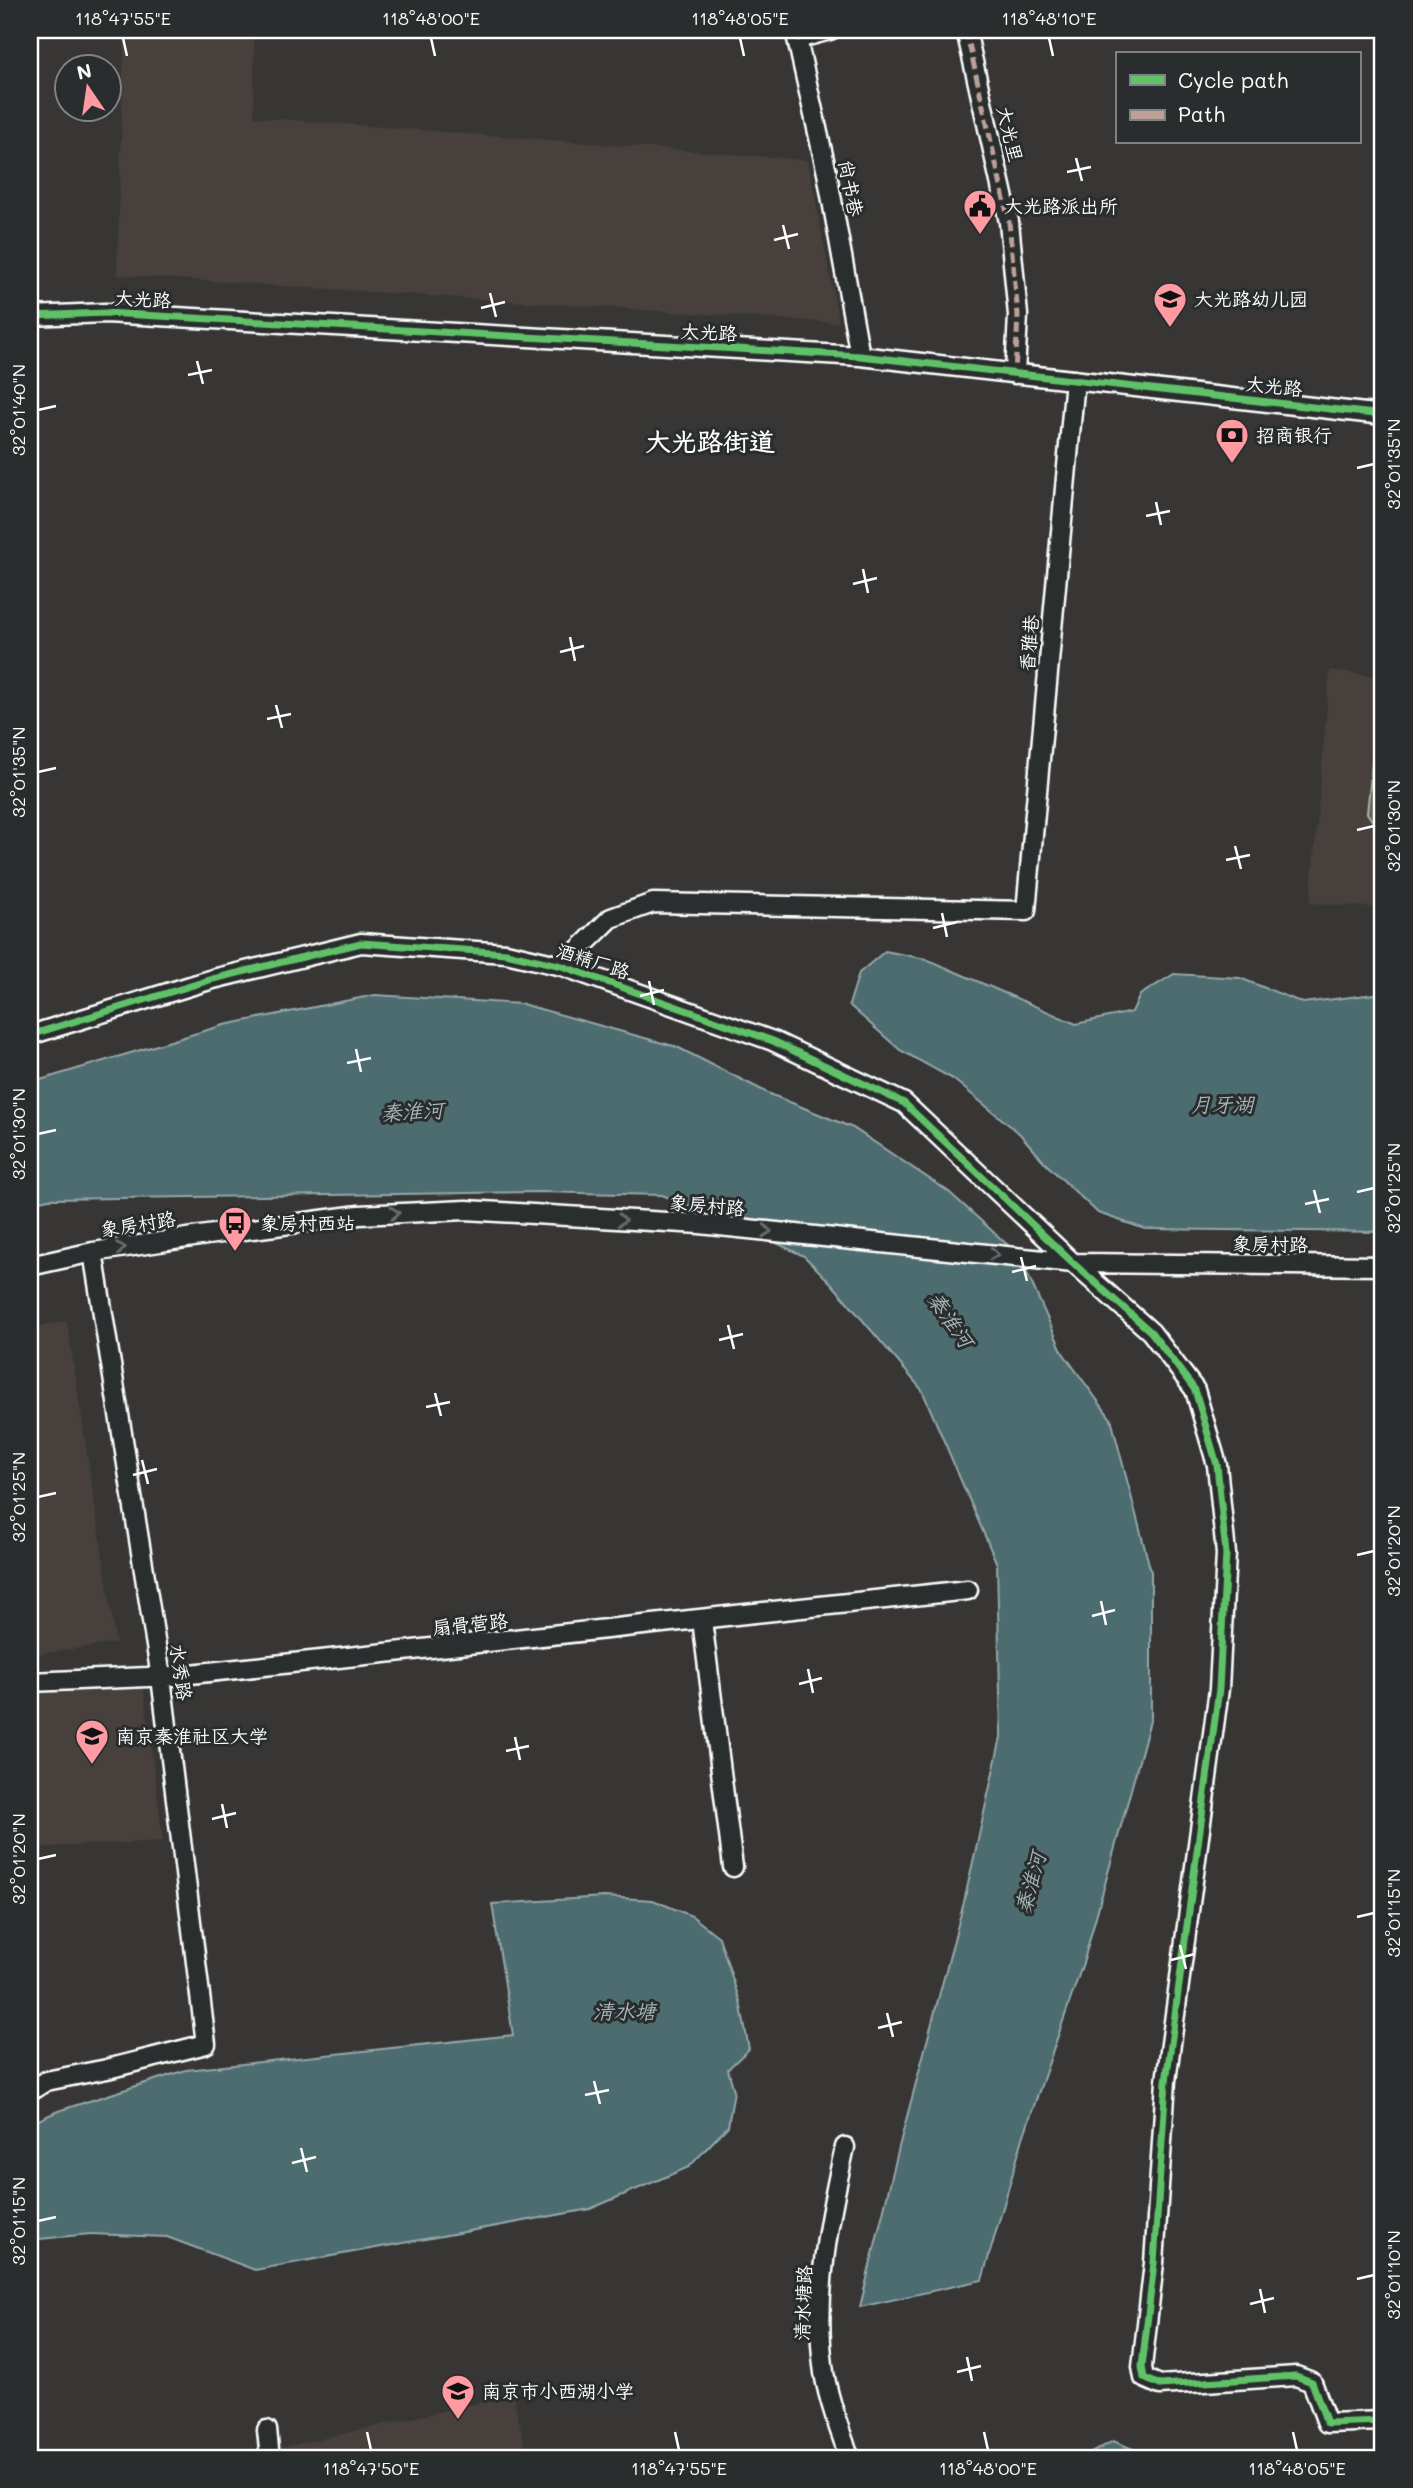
<svg xmlns="http://www.w3.org/2000/svg" width="1413" height="2488" font-family="Mali,'LXGW WenKai TC',sans-serif">
<style>
.built{fill:#46403e}
.pitch{fill:#5e684f;stroke:#aeb4a7;stroke-width:2}
.water{fill:#4e6c70;stroke:#95a7a9;stroke-width:2}
.lines{fill:none;stroke-linecap:round;stroke-linejoin:round}
.minor-casing{stroke:#fff;stroke-width:23}
.minor{stroke:#2a2d2e;stroke-width:18}
.quiet{stroke:#bda197;stroke-width:5;stroke-dasharray:10 5;stroke-linecap:butt}
.cycleway-casing{stroke:#2a2d2e;stroke-width:11}
.cycleway{stroke:#61c268;stroke-width:7}
.oneway{stroke:#6a6c6d}
.ticks{fill:none;stroke:#fff;stroke-width:2.5}
.labels{text-anchor:middle;stroke-width:6;stroke-linejoin:round;paint-order:stroke}
.street-label{font-size:19px;fill:#fff;stroke:#2a2d2e}
.poi-label{font-size:19px;fill:#fff;stroke:#2a2d2e;text-anchor:start}
.water-label{font-size:21px;font-style:italic;fill:#a6b6b8;stroke:#2a2d2e}
.district-label{font-size:26px;font-weight:bold;fill:#fff;stroke:#2a2d2e}
.neatline{fill:none;stroke:#fff;stroke-width:2.5}
.ticks-label{font-size:18px;text-anchor:middle;fill:#fff}
</style>
<rect width="100%" height="100%" fill="#373635"/>
<filter id="ink" filterUnits="userSpaceOnUse"><feTurbulence type="fractalNoise" baseFrequency=".0143" numOctaves="2"/><feDisplacementMap in="SourceGraphic" scale="14" xChannelSelector="R" yChannelSelector="G"/><feConvolveMatrix kernelMatrix="1 2 1 2 8 2 1 2 1" color-interpolation-filters="sRGB"/></filter>
<g filter="url(#ink)">
<path class="built" d="M118,30H254V117L808,160L839,323L117,275L124,40Z
M1330,670L1383,677V908L1310,903Z
M67,1321L116,1643L30,1655V1328Z
M143,1682L163,1841L30,1848V1692Z
M513,2395L528,2458H282L280,2448Z"/>
<path class="pitch" d="M1383,711V831L1375,825L1367,813L1376,727Z"/>
<path class="water" d="M885,951L926,959L1076,1024L1132,1012L1140,995L1174,974L1240,978L1303,1003L1383,993V1232L1145,1229L1098,1213L1047,1165L1020,1134L953,1079L900,1050L849,1005L859,973Z
M375,995L522,1004L677,1047L770,1094L853,1128L949,1192L1019,1255L1063,1353L1111,1419L1151,1572V1717L1084,1960L1023,2138L982,2280L860,2307L900,2143L964,1902L1001,1737L997,1564L922,1390L832,1284L804,1256L730,1221L662,1195L538,1192L49,1199L30,1203V1083L224,1025Z
M604,1897L653,1900L692,1916L719,1937L740,2002L749,2049L728,2069L734,2091L728,2126L689,2167L590,2209L255,2270L167,2237L90,2234L30,2240V2124L58,2111L186,2070L513,2035L492,1904Z
M1113,2441L1155,2458H1082Z"/>
<g class="lines">
<defs>
<path id="minor" d="M795,30L827,173L860,356
M966,30L1009,222L1018,315L1015,374
M797,39L830,30
M30,316L106,313L860,356L1383,415
M562,966L611,918L653,903L1026,911L1075,380
M30,1035L213,979L361,943L506,953L562,966L773,1041L904,1103L1073,1263L1151,1332L1195,1390L1217,1465L1226,1554L1219,1689L1166,2081L1154,2263L1142,2367L1144,2378L1160,2385L1296,2376L1312,2382L1327,2423L1383,2421
M30,1266L93,1252L207,1235L359,1215L466,1210L700,1224L1073,1263L1383,1266
M702,1620L733,1867
M30,1682L172,1676L968,1590
M30,2091L46,2081L107,2069L206,2044L161,1677L93,1252
M845,2147C829,2217 814,2294 823,2365C826,2393 840,2432 850,2458
M267,2430L270,2458"/>
</defs>
<use href="#minor" class="minor-casing"/>
<use href="#minor" class="minor"/>
<path class="quiet" d="M966,30L1009,222L1018,315L1015,374
M797,39L830,30"/>
<defs>
<path id="cycleway" d="M30,316L106,313L860,356L1383,415
M30,1035L213,979L361,943L506,953L562,966L773,1041L904,1103L1073,1263L1151,1332L1195,1390L1217,1465L1226,1554L1219,1689L1166,2081L1154,2263L1142,2367L1144,2378L1160,2385L1296,2376L1312,2382L1327,2423L1383,2421"/>
</defs>
<use href="#cycleway" class="cycleway-casing"/>
<use href="#cycleway" class="cycleway"/>
</g>
<defs><path id="oneway-chevron" d="M-2-3.5L2.5 0L-2 3.5" fill="none" stroke-width="1.6" stroke-linecap="round" stroke-linejoin="round" transform="scale(1.75)"/></defs>
<g class="oneway">
<use href="#oneway-chevron" transform="translate(395 1213) rotate(-3)"/>
<use href="#oneway-chevron" transform="translate(622 1220) rotate(3)"/>
<use href="#oneway-chevron" transform="translate(767 1231) rotate(6)"/>
<use href="#oneway-chevron" transform="translate(121 1248) rotate(-9)"/>
<use href="#oneway-chevron" transform="translate(994 1254) rotate(6)"/>
</g>
</g>
<path class="ticks" d="M123,38L127,56M431,38L435,56M740,38L744,56M1049,38L1053,56M1076,158L1082,181M1067,172L1091,167M783,225L789,249M774,240L798,234M490,293L496,317M481,308L505,302M197,361L203,384M188,375L212,370M38,410L56,406M1357,468L1374,464M1156,502L1161,525M1146,516L1170,511M863,569L868,593M853,584L877,578M570,637L575,661M560,652L584,646M276,705L282,728M267,719L291,714M38,772L56,768M1357,830L1374,826M1235,846L1241,869M1226,860L1250,855M942,913L947,937M933,928L957,922M649,981L654,1005M640,996L664,990M356,1049L361,1072M347,1063L371,1058M38,1134L56,1130M1314,1190L1320,1213M1357,1192L1374,1188M1305,1204L1329,1199M1021,1257L1027,1281M1012,1272L1036,1266M728,1325L734,1349M719,1340L743,1334M435,1393L441,1416M426,1407L450,1402M142,1460L148,1484M133,1475L157,1469M38,1497L56,1493M1357,1555L1374,1551M1101,1601L1106,1625M1092,1616L1115,1610M808,1669L813,1693M799,1684L822,1678M515,1737L520,1760M506,1751L529,1746M222,1804L227,1828M212,1819L236,1813M38,1859L56,1855M1357,1917L1374,1913M1180,1945L1186,1969M1171,1960L1195,1954M887,2013L893,2037M878,2028L902,2022M594,2081L600,2104M585,2095L609,2090M301,2148L307,2172M292,2163L316,2157M38,2221L56,2217M1357,2279L1374,2275M1260,2289L1265,2313M1250,2304L1274,2298M967,2357L972,2381M957,2372L981,2366M367,2432L371,2450M675,2432L679,2450M984,2432L988,2450M1293,2432L1297,2450"/>
<defs>
<symbol id="civic-pin" viewBox="-11 -11 22 30"><path d="M0 17L-7.5 6A9.5 9.5 0 1 1 7.5 6Z" fill="#ff9aa2" stroke="#2a2d2e"/><path d="M-.6-6.5H3V-4.5H.6V-3L4-1V1h2V6H-6V1h2V-1L-.6-3ZM-1.2 2.5V6h2.4V2.5Z" fill="#111"/></symbol>
<symbol id="school-pin" viewBox="-11 -11 22 30"><path d="M0 17L-7.5 6A9.5 9.5 0 1 1 7.5 6Z" fill="#ff9aa2" stroke="#2a2d2e"/><path d="M0-5L7-2L0 1L-7-2ZM-4 1L0 2.5L4 1V4Q0 6-4 4Z" fill="#111"/></symbol>
<symbol id="bank-pin" viewBox="-11 -11 22 30"><path d="M0 17L-7.5 6A9.5 9.5 0 1 1 7.5 6Z" fill="#ff9aa2" stroke="#2a2d2e"/><path d="M-6-4H6V4H-6ZM0-2.3a2.3 2.3 0 1 0 0 4.6a2.3 2.3 0 1 0 0-4.6Z" fill="#111"/></symbol>
<symbol id="bus-pin" viewBox="-11 -11 22 30"><path d="M0 17L-7.5 6A9.5 9.5 0 1 1 7.5 6Z" fill="#ff9aa2" stroke="#2a2d2e"/><path d="M-5-6H5V4H4V6H2V4H-2V6H-4V4H-5ZM-3.5-4V0h7V-4ZM-3.5 1.2v1.5H-2V1.2ZM2 1.2v1.5H3.5V1.2Z" fill="#111"/></symbol>
<symbol id="university-pin" viewBox="-11 -11 22 30"><path d="M0 17L-7.5 6A9.5 9.5 0 1 1 7.5 6Z" fill="#ff9aa2" stroke="#2a2d2e"/><path d="M0-5L7-2L0 1L-7-2ZM-4 1L0 2.5L4 1V4Q0 6-4 4Z" fill="#111"/></symbol>
</defs>
<g fill-rule="evenodd">
<use href="#civic-pin" x="961" y="187" width="38" height="52"/>
<use href="#school-pin" x="1151" y="280" width="38" height="52"/>
<use href="#bank-pin" x="1213" y="416" width="38" height="52"/>
<use href="#bus-pin" x="216" y="1204" width="38" height="52"/>
<use href="#university-pin" x="73" y="1717" width="38" height="52"/>
<use href="#school-pin" x="439" y="2372" width="38" height="52"/>
</g>
<g class="labels">
<g class="street-label">
<text transform="translate(1010 134) rotate(77)" y="7">大光里</text>
<text transform="translate(851 188) rotate(79)" y="7">尚书巷</text>
<text transform="translate(143 299) rotate(3)" y="7">大光路</text>
<text transform="translate(709 332) rotate(3)" y="7">大光路</text>
<text transform="translate(1274 386) rotate(6)" y="7">大光路</text>
<text transform="translate(1029 643) rotate(-85)" y="7">香雅巷</text>
<text transform="translate(593 961) rotate(18)" y="7">酒精厂路</text>
<text transform="translate(707 1205) rotate(5)" y="7">象房村路</text>
<text transform="translate(138 1224) rotate(-9)" y="7">象房村路</text>
<text transform="translate(1270 1244) rotate(1)" y="7">象房村路</text>
<text transform="translate(470 1624) rotate(-6)" y="7">扇骨营路</text>
<text transform="translate(181 1672) rotate(82)" y="7">水秀路</text>
<text transform="translate(803 2303) rotate(-88)" y="7">清水塘路</text>
</g>
<g class="poi-label">
<text x="1004" y="213">大光路派出所</text>
<text x="1194" y="306">大光路幼儿园</text>
<text x="1256" y="442">招商银行</text>
<text x="260" y="1230">象房村西站</text>
<text x="116" y="1743">南京秦淮社区大学</text>
<text x="482" y="2398">南京市小西湖小学</text>
</g>
<g class="water-label">
<text x="1222" y="1112">月牙湖</text>
<text transform="translate(412 1112) rotate(-3)" y="7">秦淮河</text>
<text transform="translate(950 1320) rotate(55)" y="7">秦淮河</text>
<text transform="translate(1031 1883) rotate(-75)" y="7">秦淮河</text>
<text x="624" y="2019">清水塘</text>
</g>
<g class="district-label">
<text x="710" y="451">大光路街道</text>
</g>
</g>
<rect width="1413" height="2488" fill="none" stroke="#2a2d2e" stroke-width="77"/>
<rect x="1116" y="52" width="245" height="91" fill="#2a2d2e" stroke="#7f8182" stroke-width="2"/>
<rect x="1130" y="75" width="35" height="10" fill="#61c268" stroke="#7f8182" stroke-width="2"/>
<text x="1178" y="88" font-size="21" fill="#ffffff">Cycle path</text>
<rect x="1130" y="110" width="35" height="10" fill="#bda197" stroke="#7f8182" stroke-width="2"/>
<text x="1178" y="122" font-size="21" fill="#ffffff">Path</text>
<g transform="translate(88 88) rotate(347)"><circle r="33" fill="#2a2d2e" stroke="#7f8182" stroke-width="2"/>
<path d="M0-5L12 26L0 18L-12 26Z" fill="#ff9aa2"/>
<text y="-10" font-size="19" font-weight="bold" text-anchor="middle" fill="#ffffff">N</text>
</g>
<rect x="38" y="38" width="1336" height="2412" class="neatline"/>
<g class="ticks-label">
<text x="123" y="25">118°47'55"E</text>
<text x="431" y="25">118°48'00"E</text>
<text x="740" y="25">118°48'05"E</text>
<text x="1049" y="25">118°48'10"E</text>
<text transform="translate(19 410) rotate(-90)" y="6">32°01'40"N</text>
<text transform="translate(1394 464) rotate(-90)" y="6">32°01'35"N</text>
<text transform="translate(19 772) rotate(-90)" y="6">32°01'35"N</text>
<text transform="translate(1394 826) rotate(-90)" y="6">32°01'30"N</text>
<text transform="translate(19 1134) rotate(-90)" y="6">32°01'30"N</text>
<text transform="translate(1394 1188) rotate(-90)" y="6">32°01'25"N</text>
<text transform="translate(19 1497) rotate(-90)" y="6">32°01'25"N</text>
<text transform="translate(1394 1551) rotate(-90)" y="6">32°01'20"N</text>
<text transform="translate(19 1859) rotate(-90)" y="6">32°01'20"N</text>
<text transform="translate(1394 1913) rotate(-90)" y="6">32°01'15"N</text>
<text transform="translate(19 2221) rotate(-90)" y="6">32°01'15"N</text>
<text transform="translate(1394 2275) rotate(-90)" y="6">32°01'10"N</text>
<text x="371" y="2475">118°47'50"E</text>
<text x="679" y="2475">118°47'55"E</text>
<text x="988" y="2475">118°48'00"E</text>
<text x="1297" y="2475">118°48'05"E</text>
</g>
</svg>
